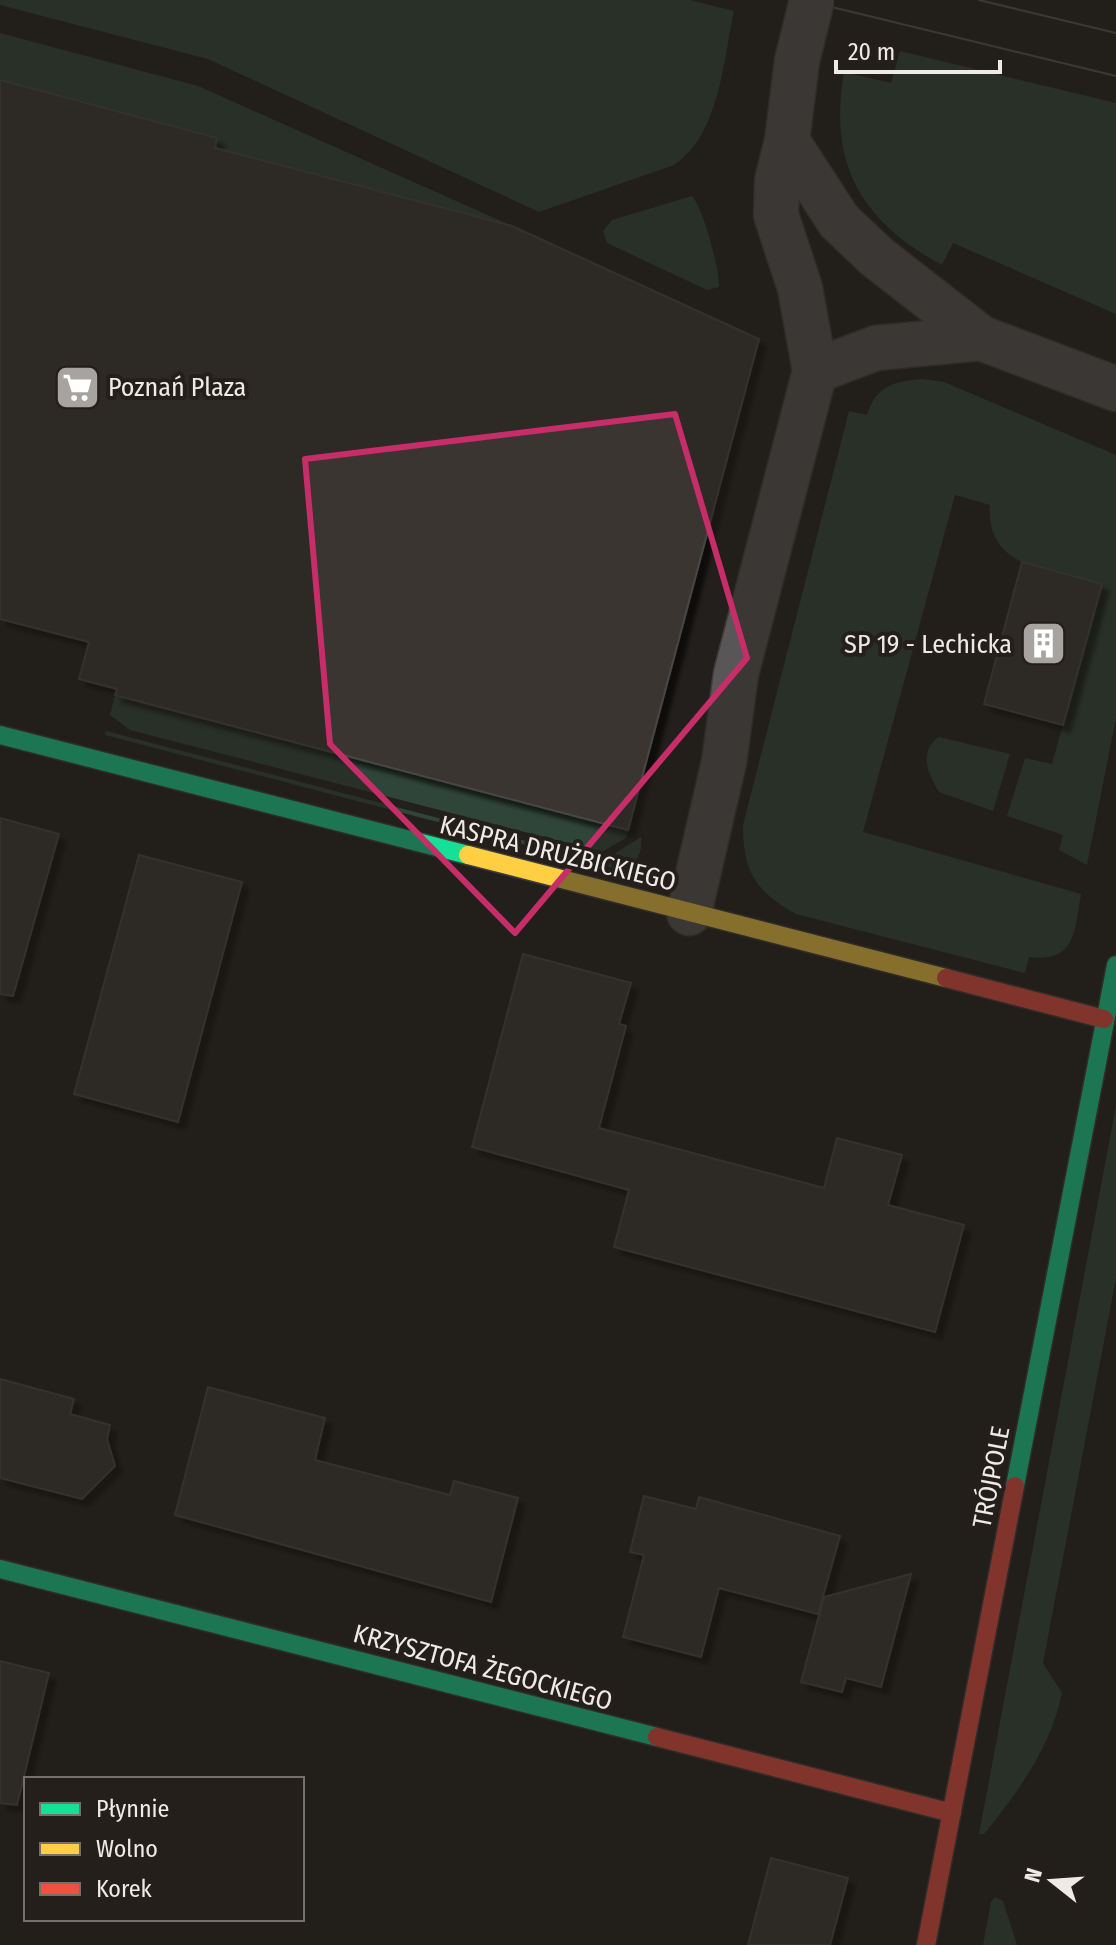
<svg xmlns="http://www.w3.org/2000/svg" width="1116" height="1945" font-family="'Fira Sans Condensed',sans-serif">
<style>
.green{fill:#304539}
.building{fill:#3b3631;stroke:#484644;stroke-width:2;filter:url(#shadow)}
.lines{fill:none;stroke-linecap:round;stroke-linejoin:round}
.street-casing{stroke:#3e3b39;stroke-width:47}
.fast-casing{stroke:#3e3b39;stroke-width:21}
.slow-casing{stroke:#3e3b39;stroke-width:21}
.jam-casing{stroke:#3e3b39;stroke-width:21}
.street{stroke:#585656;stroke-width:44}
.fast{stroke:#16e098;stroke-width:18}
.slow{stroke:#ffcf43;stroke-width:18}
.jam{stroke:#f24e42;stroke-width:18}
.tram{stroke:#595857;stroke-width:2}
.street-bridge-casing{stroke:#3e3b39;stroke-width:47;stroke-linecap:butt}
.street-bridge{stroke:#585656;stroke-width:44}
.marked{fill:none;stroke:#c62d69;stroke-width:6;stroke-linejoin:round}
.labels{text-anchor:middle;stroke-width:8;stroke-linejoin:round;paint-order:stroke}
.poi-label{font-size:26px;fill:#eeeae7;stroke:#241f1a;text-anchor:start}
.street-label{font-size:26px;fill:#eeeae7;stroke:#241f1a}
</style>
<defs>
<filter id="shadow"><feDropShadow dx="7" dy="7" stdDeviation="2" flood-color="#0009"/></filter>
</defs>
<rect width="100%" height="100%" fill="#221f1c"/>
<path class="green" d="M0,0H690L734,11C723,61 720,134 674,165L539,212L208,59L0,5Z
M0,33L198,86L512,226L258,159L213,155L217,138L0,80Z
M900,51L1116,103V314L953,243L942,265C861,221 828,164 844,72L891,83Z
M692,196C703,208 720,270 719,287L707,290L607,243L603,231L612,220Z
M923,379L944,382L1116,455V718L1087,865L1059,850L1063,835L1007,816L1025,758L1052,764L1102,584C1053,571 985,570 990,505L955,495L863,832L1081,894C1074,930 1077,963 1029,957L1025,973L796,914C755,891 743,871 743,825L849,411L867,415C876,386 894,381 923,379Z
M115,695L628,830L626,838L602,852L130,730L110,715Z
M106,731L603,861L641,837C643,856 635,866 617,869L105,735Z
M939,737L1010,754L993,811L939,792C928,774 918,751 939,737Z
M1116,1106V1278L1043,1663L1062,1693C1051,1747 1018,1792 984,1834H979Z
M995,1897L1003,1901L1017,1945H983L991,1902Z"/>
<path class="building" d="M0,80L217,138L215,148L512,226L759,339L628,830L115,695L117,689L79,679L89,642L0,619Z
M1022,562L1102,584L1063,725L984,704Z
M0,818L59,834L13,996L0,994Z
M139,855L242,882L178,1122L74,1094Z
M523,954L631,983L619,1024L626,1026L599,1128L824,1188L837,1138L902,1155L888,1205L964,1225L935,1332L614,1247L629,1190L472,1147Z
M0,1379L74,1399L70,1414L110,1425L107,1439L115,1466L82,1499L0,1478Z
M208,1387L325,1418L315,1460L450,1495L454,1481L518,1498L491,1602L175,1515Z
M644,1496L696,1509L699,1497L840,1536L818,1614L719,1588L701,1657L623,1637L644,1555L630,1552Z
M911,1574L881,1687L846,1678L842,1692L801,1682L824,1597Z
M0,1661L49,1673L17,1805L0,1803Z
M771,1858L848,1878L830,1945H748Z"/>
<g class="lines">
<defs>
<path id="street" d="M787,141L839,221L877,257L981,338L1116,389
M815,371L876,348L981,338
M689,913L724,762L736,674L815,371L800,288L776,215L777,181L787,141L797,61"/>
<path id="fast" d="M0,735L468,855
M1015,1486L1116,965
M0,1569L657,1737"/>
<path id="slow" d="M468,855L946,978"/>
<path id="jam" d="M946,978L1104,1019
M657,1737L952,1813
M926,1945L1015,1486"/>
</defs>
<use href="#street" class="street-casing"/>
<use href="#fast" class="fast-casing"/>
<use href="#slow" class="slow-casing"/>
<use href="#jam" class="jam-casing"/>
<use href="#street" class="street"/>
<use href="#fast" class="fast"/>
<use href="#slow" class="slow"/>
<use href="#jam" class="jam"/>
<path class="tram" d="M803,0L1116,76
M979,0L1116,33"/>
<defs>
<path id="street-bridge" d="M797,61L812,0"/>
</defs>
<use href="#street-bridge" class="street-bridge-casing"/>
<use href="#street-bridge" class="street-bridge"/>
</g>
<path d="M0 0H1116V1945H0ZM675,414L747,658L515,933L330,744L305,459Z" fill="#221f1c" fill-opacity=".55" fill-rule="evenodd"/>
<path class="marked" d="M675,414L747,658L515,933L330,744L305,459Z"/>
<defs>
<symbol id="supermarket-square" viewBox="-11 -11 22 22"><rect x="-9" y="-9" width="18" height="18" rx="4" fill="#a7a3a0" stroke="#241f1a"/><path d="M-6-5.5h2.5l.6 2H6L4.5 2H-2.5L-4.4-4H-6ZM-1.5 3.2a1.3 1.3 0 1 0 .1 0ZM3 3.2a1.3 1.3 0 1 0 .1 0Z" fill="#fff"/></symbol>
<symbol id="building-square" viewBox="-11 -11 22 22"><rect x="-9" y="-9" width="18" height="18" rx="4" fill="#a7a3a0" stroke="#241f1a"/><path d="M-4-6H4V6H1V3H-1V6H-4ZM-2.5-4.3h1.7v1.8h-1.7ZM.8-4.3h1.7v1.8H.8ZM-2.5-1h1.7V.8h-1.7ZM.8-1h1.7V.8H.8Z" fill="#fff"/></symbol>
</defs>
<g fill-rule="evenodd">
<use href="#supermarket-square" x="52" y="362" width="51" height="51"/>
<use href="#building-square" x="1018" y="618" width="51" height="51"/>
</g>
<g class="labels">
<g class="poi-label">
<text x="108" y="396">Poznań Plaza</text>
<text x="1012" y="653" text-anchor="end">SP 19 - Lechicka</text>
</g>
<g class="street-label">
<text transform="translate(558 853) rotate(14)" y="9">KASPRA DRUŻBICKIEGO</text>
<text transform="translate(991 1477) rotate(-79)" y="9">TRÓJPOLE</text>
<text transform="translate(483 1667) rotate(15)" y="9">KRZYSZTOFA ŻEGOCKIEGO</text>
</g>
</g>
<rect x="24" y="1777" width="280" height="144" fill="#241f1a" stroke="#75706c" stroke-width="2"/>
<rect x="40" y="1803" width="40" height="12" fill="#16e098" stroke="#75706c" stroke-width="2"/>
<text x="96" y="1817" font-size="24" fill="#eeeae7">Płynnie</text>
<rect x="40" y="1843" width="40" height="12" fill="#ffcf43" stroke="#75706c" stroke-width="2"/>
<text x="96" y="1857" font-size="24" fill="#eeeae7">Wolno</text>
<rect x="40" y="1883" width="40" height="12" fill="#f24e42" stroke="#75706c" stroke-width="2"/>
<text x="96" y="1897" font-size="24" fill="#eeeae7">Korek</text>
<g transform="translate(1052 1881) rotate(287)" stroke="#241f1a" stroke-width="6" paint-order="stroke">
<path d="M0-6L14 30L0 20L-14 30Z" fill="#eeeae7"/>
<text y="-12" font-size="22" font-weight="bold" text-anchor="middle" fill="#eeeae7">N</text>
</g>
<path d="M836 60v12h164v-12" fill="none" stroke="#eeeae7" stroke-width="4"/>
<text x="848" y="60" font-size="24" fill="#eeeae7" stroke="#241f1a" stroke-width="6" paint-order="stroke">20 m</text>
</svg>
